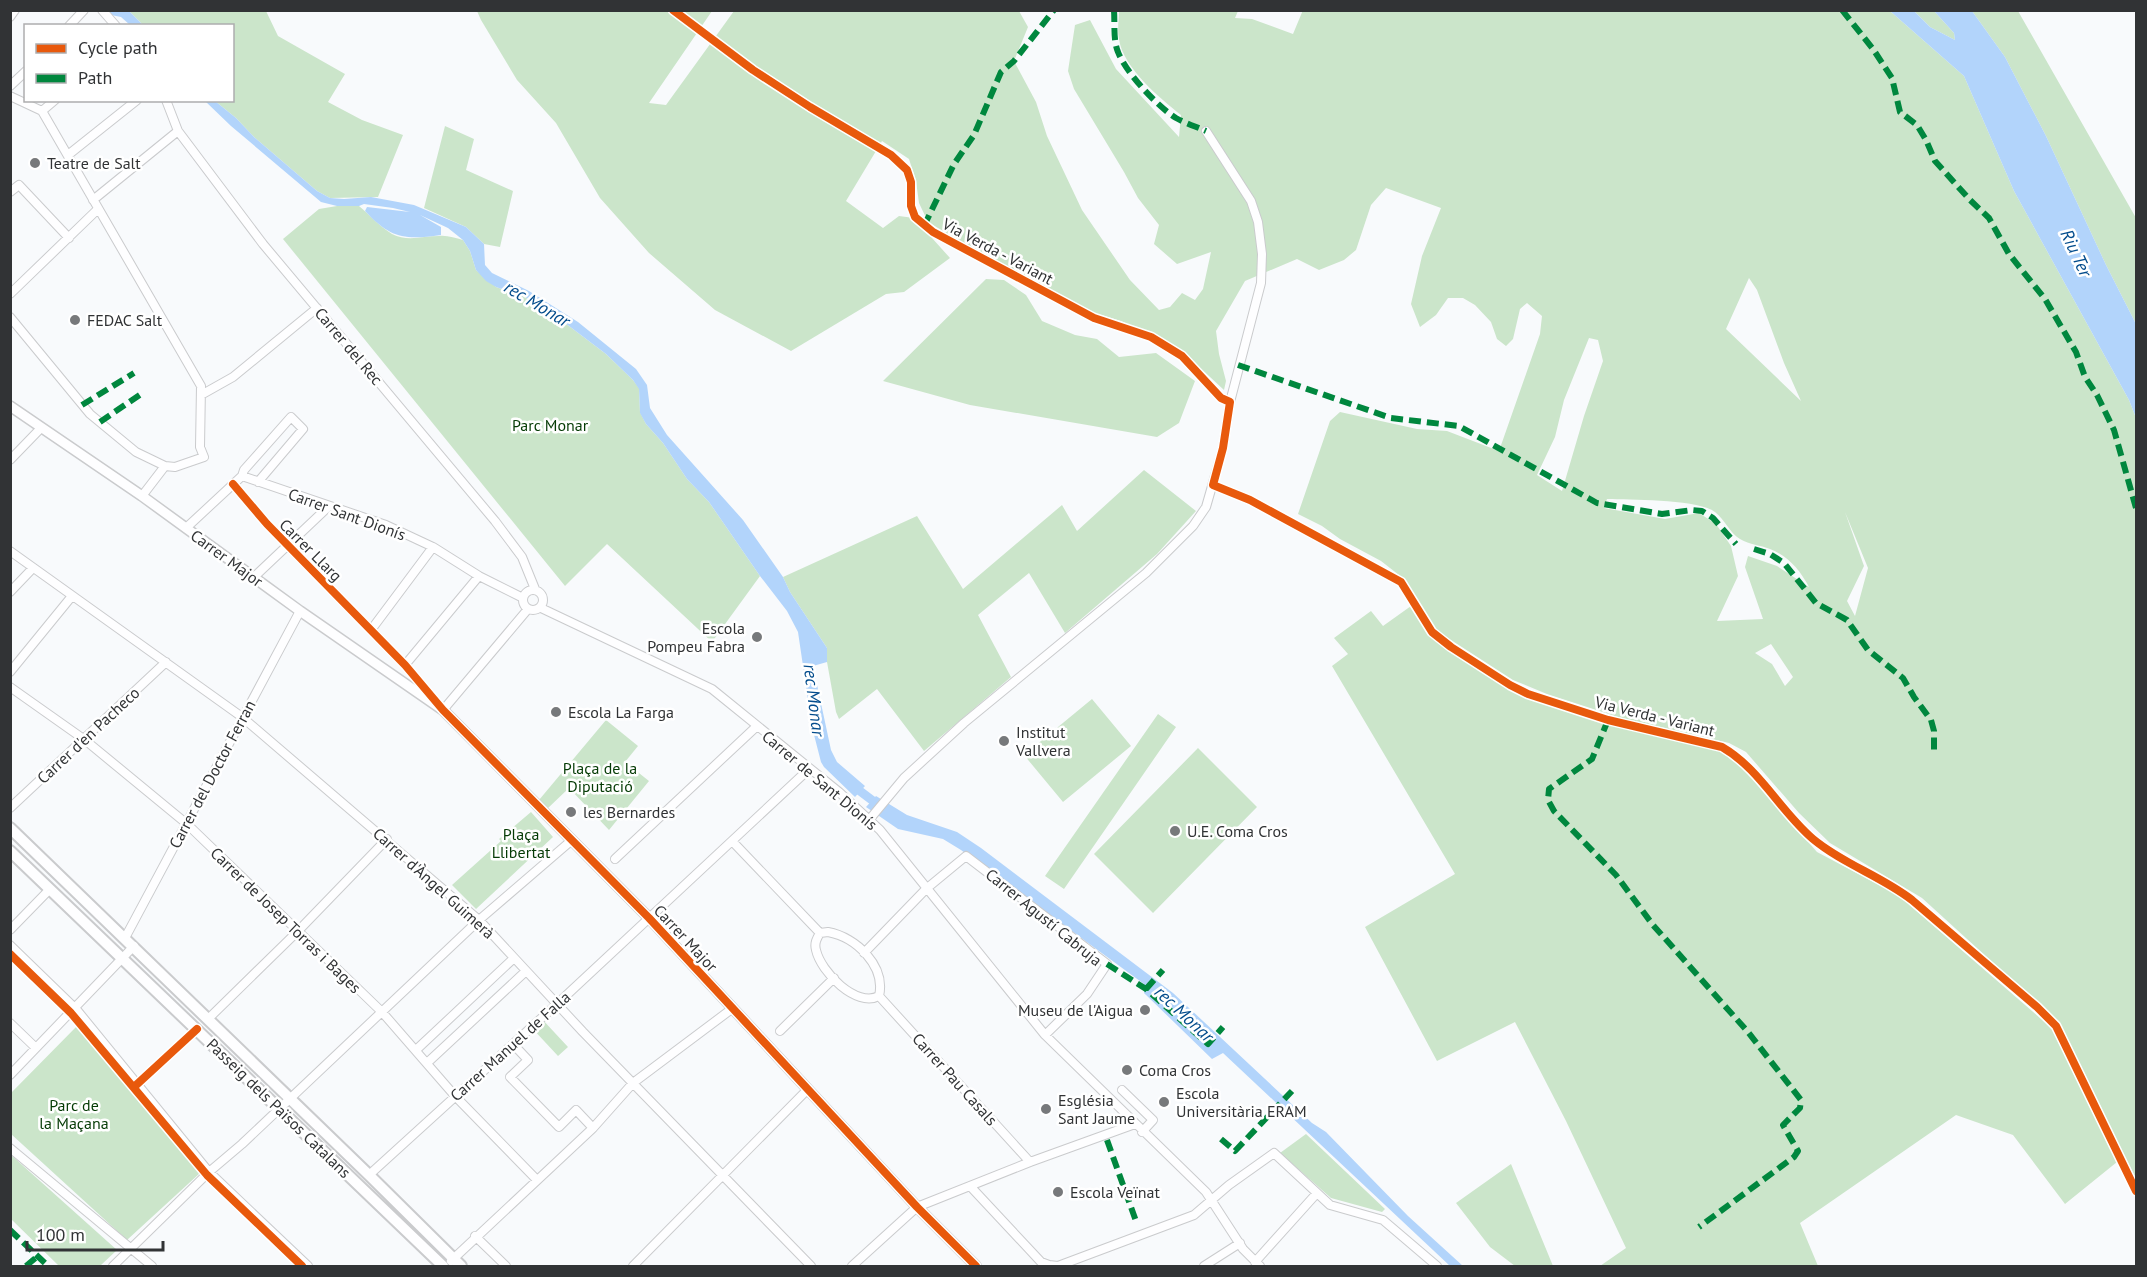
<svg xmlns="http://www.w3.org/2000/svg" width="2147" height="1277" font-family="'PT Sans',sans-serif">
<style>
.green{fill:#cbe5ca;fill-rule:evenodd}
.water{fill:#b2d4fb}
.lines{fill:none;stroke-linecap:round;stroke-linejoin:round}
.canal{stroke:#b2d4fb;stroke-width:9}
.minor-casing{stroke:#cacbcd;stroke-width:10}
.tertiary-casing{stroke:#cacbcd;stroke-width:12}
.secondary-casing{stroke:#cacbcd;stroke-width:14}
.minor{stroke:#fefeff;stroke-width:8}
.tertiary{stroke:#fefeff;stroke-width:9}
.secondary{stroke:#fefeff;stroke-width:10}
.quiet{stroke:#00873e;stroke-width:6;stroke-dasharray:12 6;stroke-linecap:butt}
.cycleway-casing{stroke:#fff;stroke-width:11}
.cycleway{stroke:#e8590c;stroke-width:8}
.poi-dot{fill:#77797b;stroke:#fff;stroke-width:2}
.labels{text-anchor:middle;stroke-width:5;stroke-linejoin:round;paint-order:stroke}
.poi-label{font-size:16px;fill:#313335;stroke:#fff;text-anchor:start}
.street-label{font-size:16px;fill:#313335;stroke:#fff}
.park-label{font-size:16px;fill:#053b05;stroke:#fff}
.water-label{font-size:18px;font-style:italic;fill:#034c8c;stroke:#fff}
</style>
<rect width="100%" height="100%" fill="#f8fafc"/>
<path class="green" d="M756,10L1019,11L1028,27L1014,61L1036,102L1047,136L1082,210L1130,280L1159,310L1170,307L1182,293L1195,300L1203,289L1211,252L1177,264L1154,244L1159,225L1138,198L1124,172L1074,89L1068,71L1075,25L1090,20L1116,69L1179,137L1181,115C1160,98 1123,68 1119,39C1117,30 1119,20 1119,11H1238L1235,18L1252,19L1293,34L1303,10L1890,11L1964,76L2014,191L2129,400L2136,418V1179L2056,1020L1922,898L1830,843L1799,813L1746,752L1729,743L1618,717L1547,694L1513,680L1437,631L1399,575L1381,561L1340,539L1322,526L1298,514L1330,421L1340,412L1417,429L1447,431L1499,451L1540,334L1542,316L1527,303L1520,309L1513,339L1506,346L1497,339L1491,322L1475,305L1463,298H1448L1436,315L1420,327L1411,304L1422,256L1441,208L1386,188L1371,205L1356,250L1344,260L1319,270L1297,259L1245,281L1216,331L1219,354L1226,381L1224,390L1181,350L1121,321L1091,312L983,255L928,222L919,203L916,181L909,159L882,141L846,201L883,228L899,216L914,218L950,258L904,292L886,294L791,351L715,310L649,253L600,198L556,123L517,80L481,20L477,11H712L649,103L666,105L734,11H751L754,12ZM1749,278L1757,290L1784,363L1801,401L1726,329ZM1589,338L1598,340L1603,361L1584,416L1562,491L1537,475L1555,437L1564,400ZM1607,499C1631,500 1698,499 1715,512C1725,520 1730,533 1740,539C1750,545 1760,545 1770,549C1788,556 1800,570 1809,587L1777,566L1748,556L1745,567L1763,619L1717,621L1738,576L1731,546L1716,524L1699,513L1665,519L1604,508ZM1845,512L1868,568L1855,616L1847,601L1864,566ZM1771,644L1793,677L1785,686L1772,664L1755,653Z
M129,11H266L278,36L345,74L328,102L362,120L403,135L378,197L330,198L317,191L254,137L236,118L215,101L232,100V26L143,25Z
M1914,11H1934L1954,33L1955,40L1930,27Z
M1972,11H2018L2136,218V324L2106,265L2046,136L2005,57Z
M445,126L474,139L466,170L513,191L500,247L484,244L466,227L424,208Z
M337,206H359C370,215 379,226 392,234C407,242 423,236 439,236C447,235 455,238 463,240L470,251L476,270L496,287L525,297L569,326L606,354L633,380L639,388L640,412L646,424L663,443L687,479L709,502L760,576L712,642L607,544L565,586L283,239L319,209Z
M986,279L1004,280L1026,295L1042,321L1075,335L1097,339L1119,357L1156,353L1195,381L1179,423L1157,437L970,405L883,381Z
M1144,470L1196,511L1157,554L1065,633L1029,573L978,615L1011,677L924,751L877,689L839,719L836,712L827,662V648L790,592L783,577L917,516L963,589L1062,505L1077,531Z
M1411,606L1433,638L1525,697L1612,724L1713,747L1739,763L1817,852L1898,895L2055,1031L2117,1162L2065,1204L2013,1135L1956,1115L1800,1223L1818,1266H1600L1626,1248L1566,1121L1515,1022L1437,1061L1365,927L1455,874L1332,666L1348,654L1334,638L1371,611L1383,626Z
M1092,699L1131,746L1063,802L1024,755Z
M1158,714L1176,727L1064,889L1045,876Z
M606,720L638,746L625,762L649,781L609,830L569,788L547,809L539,800Z
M1198,748L1257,807L1153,913L1094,854Z
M531,812L553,837L476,909L452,885L501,841L499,839Z
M541,1018L568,1047L558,1056L531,1027Z
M77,1026L200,1173L127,1240L11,1134V1093Z
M1306,1134L1385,1209L1382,1212L1331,1198L1280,1153Z
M11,1155L117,1250L100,1266H59L11,1219Z
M1511,1164L1553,1266H1515L1490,1247L1456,1203Z"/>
<path class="water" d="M106,11H129L143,25H130L121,17L111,15Z
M1890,11H1914L1930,27L1955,40L1954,33L1934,11H1972L2005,57L2046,136L2106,265L2136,324V418L2129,400L2014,191L1964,76Z
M205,101H215L236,118L254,137L317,191L330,198L344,199L371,197L414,205L466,227L484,244L485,265L492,273L529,291L578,322L636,369L647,385L650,408L667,435L743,520L783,577L790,592L827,648V662L813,666L831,750L837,762L865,786L855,797L824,767L821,762L812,727L798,632L787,611L760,576L709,502L687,479L663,443L646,424L640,413L639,389L633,380L606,354L569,326L525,297L496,287L486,281L476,270L470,251L463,240L448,228L420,215L441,227V235C405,240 391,239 365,211L367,207L410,212L393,208L364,204L359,206H337L321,202L231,126Z
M876,796L907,815L957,832L981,848L1173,993L1312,1123L1326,1132L1408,1216L1463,1266H1450L1223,1053L1212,1059L1144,993V984L961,850L943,839L898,829L866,807Z"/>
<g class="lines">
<path class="canal" d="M852,785L881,807"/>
<defs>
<path id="minor" d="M102,10L116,26
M10,17L15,10
M69,26L84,10
M10,86L26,71
M10,96L42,111L201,386L200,447L204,457L175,467L165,466L142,496
M166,100L178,131L263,244L495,521L522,557L535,589
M42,111L55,100
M68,155L137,100
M10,192L19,185L69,238
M93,200L178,131
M10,294L98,209
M10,317L90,414L136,452L165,466
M201,395L233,377L317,308
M10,460L41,428
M242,476L386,525L433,547L479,576L523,598
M233,484L267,524L405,665L443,710L528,609
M186,528L242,476L244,470L291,417L303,429L258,482
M10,551L242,717L479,920L583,1032L811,1266
M254,577L328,507
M523 600a10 10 0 1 1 20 0a10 10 0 1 1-20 0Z
M10,592L33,568
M541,608L712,689L839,792L880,830L1045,1035L1206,1192L1243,1249L1260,1266
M371,630L433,547
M405,665L479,576
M10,672L72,596
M10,687L85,740L187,824L382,1012L455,1096L537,1180
M10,808L166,662
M869,820L904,778L964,723L1146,573L1193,526L1206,507L1223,448L1230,402L1261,283L1262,254L1258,222L1251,201L1206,131
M732,841L820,933
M615,859L757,726
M10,930L50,889
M828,932C856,937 886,966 879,996C856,1008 821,972 816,950C814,943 817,938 820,933Z
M125,938L300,611
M10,945L76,1009L209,1172L308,1266
M864,953L926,889L966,856L1107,964L1087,994L1045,1035
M879,996L1030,1162
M208,1019L298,931L387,839
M10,1023L36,1048
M780,1031L834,978
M513,1044L528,1060L510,1077L559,1127L576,1110L593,1128
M416,1050L514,958
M427,1063L526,971
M10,1075L134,946
M1122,1090L1153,1120L1142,1132
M10,1148L152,1266
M369,1175L557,1004L809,769
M970,1186L1041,1262L1049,1265L1058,1266L1194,1215L1229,1185L1274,1153L1330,1205L1383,1220L1437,1266
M475,1236L506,1266
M451,1261L593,1128L633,1083L733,1008
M1255,1262L1317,1193
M113,1266L209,1172L242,1144L479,920L572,840
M633,1266L808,1089
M852,1266L917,1207L1030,1162L1135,1124
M1204,1266L1240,1243"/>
<path id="tertiary" d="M10,406L142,496L300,611L443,710L649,918L917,1207L976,1266"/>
<path id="secondary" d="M10,828L369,1175L461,1266
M10,851L443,1266"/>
</defs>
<use href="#minor" class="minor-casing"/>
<use href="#tertiary" class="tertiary-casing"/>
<use href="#secondary" class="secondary-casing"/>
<use href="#minor" class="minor"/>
<use href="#tertiary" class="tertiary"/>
<use href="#secondary" class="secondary"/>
<path class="quiet" d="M1114,10C1115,24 1113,40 1118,52C1126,73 1158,107 1176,118C1185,123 1197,127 1206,131
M1842,10L1873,49L1892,78L1900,112L1917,125L1926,140L1935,161L1970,200L1989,218L2009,254L2045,299L2076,352L2085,377L2097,395L2114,430L2136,508
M924,226L954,164L974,135L1001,72L1014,61L1054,10
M1238,365L1391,418L1459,426L1597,503L1662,514L1692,510L1702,511L1713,518L1736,544
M82,405L134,373
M100,422L141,394
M1754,549L1770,554L1784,563L1816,603L1847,620L1868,650L1903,678L1914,697L1931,720L1934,731V755
M1608,720L1592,759L1549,789L1548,800L1554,811L1616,875L1653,925L1748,1032L1801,1100L1800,1108L1783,1125L1798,1151L1794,1157L1699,1227
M1107,964L1146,989L1208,1044L1223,1027
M1146,989L1163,970
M1221,1139L1235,1151L1292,1091
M1107,1140L1137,1224
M10,1230L48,1266
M26,1266L38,1256"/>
<defs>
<path id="cycleway" d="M673,10L753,70L810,107L891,155L907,170L911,182V206L915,217L933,232L1094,318L1151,337L1182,356L1221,398L1230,402L1223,448L1213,485L1250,500L1401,582L1432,632L1451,647L1510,685L1528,694L1608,720L1722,747C1760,769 1780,811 1813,839C1843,864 1881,876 1912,900L2037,1007L2056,1026L2136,1191
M233,484L267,524L405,665L443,710L649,918L917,1207L976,1266
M10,954L71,1013L207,1175L302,1266
M134,1087L197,1029"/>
</defs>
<use href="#cycleway" class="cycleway-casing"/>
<use href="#cycleway" class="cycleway"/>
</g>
<g class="poi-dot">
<circle cx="35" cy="163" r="6"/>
<circle cx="75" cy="320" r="6"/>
<circle cx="757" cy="637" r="6"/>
<circle cx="556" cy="712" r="6"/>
<circle cx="1004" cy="741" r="6"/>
<circle cx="571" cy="812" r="6"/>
<circle cx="1175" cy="831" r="6"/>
<circle cx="1145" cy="1010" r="6"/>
<circle cx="1127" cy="1070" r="6"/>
<circle cx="1164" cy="1102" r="6"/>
<circle cx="1046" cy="1109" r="6"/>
<circle cx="1058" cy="1192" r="6"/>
</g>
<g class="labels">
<g class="poi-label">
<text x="47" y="169">Teatre de Salt</text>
<text x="87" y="326">FEDAC Salt</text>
<text x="745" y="634" text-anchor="end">Escola<tspan x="745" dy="18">Pompeu Fabra</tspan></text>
<text x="568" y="718">Escola La Farga</text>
<text x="1016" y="738">Institut<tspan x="1016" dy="18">Vallvera</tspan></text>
<text x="583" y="818">les Bernardes</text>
<text x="1187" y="837">U.E. Coma Cros</text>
<text x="1133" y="1016" text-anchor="end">Museu de l'Aigua</text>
<text x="1139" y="1076">Coma Cros</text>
<text x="1176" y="1099">Escola<tspan x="1176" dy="18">Universitària ERAM</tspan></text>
<text x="1058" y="1106">Església<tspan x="1058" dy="18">Sant Jaume</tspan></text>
<text x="1070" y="1198">Escola Veïnat</text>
</g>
<g class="street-label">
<text transform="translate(998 251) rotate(28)" y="6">Via Verda - Variant</text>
<text transform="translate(349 346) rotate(50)" y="6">Carrer del Rec</text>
<text transform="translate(347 514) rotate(20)" y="6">Carrer Sant Dionís</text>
<text transform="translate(311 550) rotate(45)" y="6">Carrer Llarg</text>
<text transform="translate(227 558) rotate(36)" y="6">Carrer Major</text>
<text transform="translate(1655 716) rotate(14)" y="6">Via Verda - Variant</text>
<text transform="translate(88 735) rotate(-43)" y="6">Carrer d'en Pacheco</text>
<text transform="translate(212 774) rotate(-62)" y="6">Carrer del Doctor Ferran</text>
<text transform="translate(820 780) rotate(40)" y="6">Carrer de Sant Dionís</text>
<text transform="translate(434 883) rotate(42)" y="6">Carrer d'Àngel Guimerà</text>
<text transform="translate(1044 917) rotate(39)" y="6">Carrer Agustí Cabruja</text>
<text transform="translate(286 920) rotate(44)" y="6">Carrer de Josep Torras i Bages</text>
<text transform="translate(686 938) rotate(47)" y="6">Carrer Major</text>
<text transform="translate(510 1046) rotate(-42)" y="6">Carrer Manuel de Falla</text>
<text transform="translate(955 1079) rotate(48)" y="6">Carrer Pau Casals</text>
<text transform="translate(279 1108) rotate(44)" y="6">Passeig dels Països Catalans</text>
</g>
<g class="park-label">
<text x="550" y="431">Parc Monar</text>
<text x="600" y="774">Plaça de la<tspan x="600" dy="18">Diputació</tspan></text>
<text x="521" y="840">Plaça<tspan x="521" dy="18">Llibertat</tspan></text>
<text x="74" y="1111">Parc de<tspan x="74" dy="18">la Maçana</tspan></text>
</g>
<g class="water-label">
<text transform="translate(2076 253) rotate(65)" y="6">Riu Ter</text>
<text transform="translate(537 304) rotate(31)" y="6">rec Monar</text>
<text transform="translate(814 700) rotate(83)" y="6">rec Monar</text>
<text transform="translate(1184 1014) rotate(43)" y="6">rec Monar</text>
</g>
</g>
<rect width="2147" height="1277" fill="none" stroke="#313335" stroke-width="24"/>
<rect x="24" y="24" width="210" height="78" fill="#ffffff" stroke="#adadae" stroke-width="1.5"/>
<rect x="36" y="44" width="30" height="9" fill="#e8590c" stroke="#adadae" stroke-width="1.5"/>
<text x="78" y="54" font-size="18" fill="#313335">Cycle path</text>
<rect x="36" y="74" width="30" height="9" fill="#00873e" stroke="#adadae" stroke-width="1.5"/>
<text x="78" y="84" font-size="18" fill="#313335">Path</text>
<path d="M27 1241v9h136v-9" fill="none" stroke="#313335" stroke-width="3"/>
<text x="36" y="1241" font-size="18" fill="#313335" stroke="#ffffff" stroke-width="4.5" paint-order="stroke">100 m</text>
</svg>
